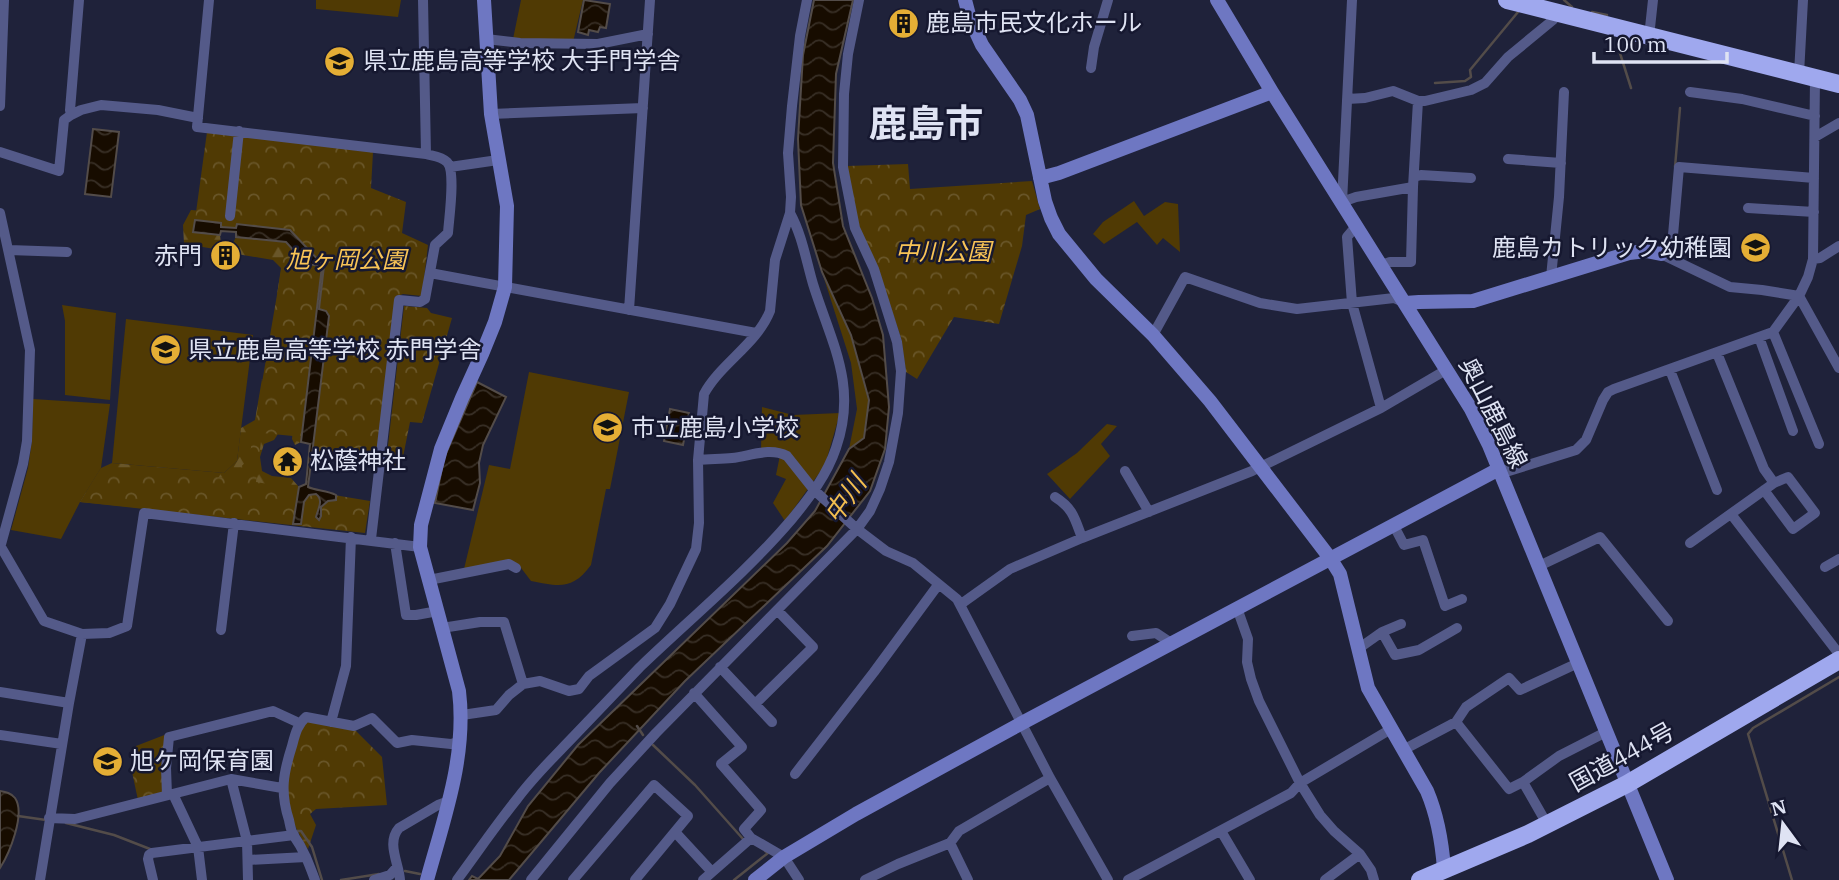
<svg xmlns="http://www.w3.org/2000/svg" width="1839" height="880" font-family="'IBM Plex Serif','Noto Sans JP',serif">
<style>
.green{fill:#503a04}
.forest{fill:url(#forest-firs)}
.park{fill:url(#park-crowns)}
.water{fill:url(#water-waves);stroke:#534c49;stroke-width:2}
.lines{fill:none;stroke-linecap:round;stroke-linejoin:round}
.stream{stroke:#534c49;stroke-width:2.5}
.street{stroke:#545a89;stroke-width:10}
.secondary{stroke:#6e77c2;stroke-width:14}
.highway{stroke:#9fa8ee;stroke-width:18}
.labels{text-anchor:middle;stroke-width:5;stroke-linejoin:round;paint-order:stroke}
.poi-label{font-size:24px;fill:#dfe3f3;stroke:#161830;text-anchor:start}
.park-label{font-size:24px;font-style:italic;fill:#f9c456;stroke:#161830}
.street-label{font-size:24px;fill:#dfe3f3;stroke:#161830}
.water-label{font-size:26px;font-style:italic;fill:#f2bd4f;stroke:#161830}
.town-label{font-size:38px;font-weight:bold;fill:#dfe3f3;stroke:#161830}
</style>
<defs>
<pattern id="forest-firs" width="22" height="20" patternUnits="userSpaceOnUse" patternTransform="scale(1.75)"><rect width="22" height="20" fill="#503a04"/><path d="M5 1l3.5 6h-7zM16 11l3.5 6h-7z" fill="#695629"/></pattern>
<pattern id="park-crowns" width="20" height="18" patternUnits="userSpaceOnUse" patternTransform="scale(1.75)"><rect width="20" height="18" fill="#503a04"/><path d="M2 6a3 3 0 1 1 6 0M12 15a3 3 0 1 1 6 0" fill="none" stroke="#695629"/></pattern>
<pattern id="water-waves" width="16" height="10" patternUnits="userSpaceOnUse" patternTransform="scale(1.75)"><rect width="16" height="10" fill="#170c00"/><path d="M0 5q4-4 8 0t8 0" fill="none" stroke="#382f26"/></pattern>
</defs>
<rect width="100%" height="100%" fill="#1f223a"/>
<path class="green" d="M316,0H401L398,17L316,9Z
M521,0H583L573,42L513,39Z
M1134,201L1144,216L1165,202L1178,204L1180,252L1163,238L1157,245L1137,222L1104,244L1093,234L1103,222Z
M822,272L851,335L869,400L864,438L849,449L857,409L851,363Z
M62,305L116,313L110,400L65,395V321Z
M126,319L253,335L237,461L224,473L112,463Z
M529,372L629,392L610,489H606L591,565C572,591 558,586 531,581L518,564L464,569L489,465L510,469Z
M33,399L110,404L101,468L80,502L61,539L11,530L28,468L32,440Z
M762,407L793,415L840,413L825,465L785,521L773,503L786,479L776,475L781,450H761Z
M1107,424L1117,426L1101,444L1110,456L1070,499L1047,474L1077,453Z"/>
<path class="forest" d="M191,210L215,212L193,232L220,235L221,244L215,249L184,244L183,225Z
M236,237L286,242L322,266L301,442L295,445L292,439L305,309L277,295L281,268L273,260L237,254L232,245Z
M262,379L278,434L274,440L264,444L260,457L262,471L272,476L291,478L299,487L293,523L80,502L101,468L112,463L224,473L237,461L241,428L255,420Z"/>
<path class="park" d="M207,132L373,152L371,188L406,202L402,233L428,245L422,296L403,294L395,297L376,461L314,453L313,443L293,441V436L262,433L256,482L370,501L365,533L80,502L101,468L229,478L249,459L287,236L194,227Z
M908,164L910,189L1032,181L1040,209L1026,215L1022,246L999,324L954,317L917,379L906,372L901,338L877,266L858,228L847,166Z
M404,306L427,308L431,313L452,318L422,423L410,422L401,467L386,463Z
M307,721L353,728L382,757L387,805L316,809L310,814L316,825L308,849C299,835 291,820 288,804C284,787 293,731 307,721Z
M167,734L164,792L138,800L132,772L136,746Z"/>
<path class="water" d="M584,0L610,4L606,28L600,27L598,32L589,30L588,35L578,32Z
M814,0H853L836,74L833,163L843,226L872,298L883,335L889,407L885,449L870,491L827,546L685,681L599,773L509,880H469L472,876L478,879L500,856L528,806L578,745L787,543L815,511L849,449L864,438L869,400L851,335L822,272L801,205L798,139L803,55Z
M93,129L119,132L111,197L85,194Z
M195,220L221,223V227L236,228L237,224L290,230L324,266L319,309L326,311L329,316L308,487C317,491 327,490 336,495V500L328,501L321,507V516L319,520L316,517C318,509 324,500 316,494L309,495L304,502L301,524H293L299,487L306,484L310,444L301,442L322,266L306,264L286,242L236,237V232L221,231L220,235L193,232Z
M477,382L506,397L483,445L479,463L480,483L473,510L435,503L444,458Z
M670,409L689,413L683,445L664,441Z
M0,791C6,792 11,793 15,798C26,814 9,854 0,868Z"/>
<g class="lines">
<path class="stream" d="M1564,0L1572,7
M1592,12L1607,15
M1619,50L1631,88
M1435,83L1465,81L1471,77L1470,70L1518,12
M1675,167L1680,108
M637,726L643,735
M653,745L695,785L743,839
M18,816L46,820
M66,823L114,835L150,849
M297,831H301L312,847L322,880
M405,871L420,874
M341,880L379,874
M734,880L768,853L765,851
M1792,880L1748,734L1753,728L1839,677"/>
<path class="street" d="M209,0L197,127L426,154C433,156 441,156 447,162C456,171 449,218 448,233L435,245L425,299L420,302L399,300L371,539
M423,0L426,154
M1352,0L1342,202L1356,197L1413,187
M1649,37L1653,0
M486,39L520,43L598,44L648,34
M1091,68L1094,47L1108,0
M1799,74L1803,0
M1690,92L1742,99L1815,116
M1347,99L1365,98L1393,91L1418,101H1425L1471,90L1485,83L1508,57L1553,20L1556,13
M0,106L4,0
M491,114L643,108
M71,115L70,110L79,0
M1815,137L1839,123
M0,152L59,171L64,120L71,115L81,110L101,105L158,110L198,118
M1508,159L1561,163
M450,167L498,160
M1414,177L1421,175L1471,178
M1748,208L1814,212
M0,213L30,350L27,441L23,464L0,548
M230,216L239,131
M1357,225L1347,237L1352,303L1381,408
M9,250L67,252
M1813,259L1820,258L1839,246
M1381,265L1390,262H1411L1413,187L1418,101
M430,273L756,333
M1551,277L1559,197L1564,92
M1799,296L1762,290L1730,287L1661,254L1673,235L1679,167L1814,178
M1799,296L1839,368
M629,310L650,0
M1773,332L1819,444
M1153,335L1185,277L1260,303L1297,309L1394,298L1403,302
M1759,337L1793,431
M1670,370L1717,490
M698,460C710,459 721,459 732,458C750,456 770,447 787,456L814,490L857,529L886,551L913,563L957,599L1050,778L1108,880
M1499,469L1509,471L1576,450L1586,440L1603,400L1608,392L1614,389L1773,332L1799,296L1808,277L1813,259L1815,78
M1125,471L1149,512
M1764,490L1793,529L1815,513L1788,477L1774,483
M1055,497C1073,508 1075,519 1082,538
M1731,514L1839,654
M1393,524L1404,545L1423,540L1445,606L1462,599
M395,543L406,615H416L438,611
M1690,543L1774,483L1764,469L1717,353
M1,547L44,621L82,634L109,633L127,626L144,513L420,547
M1539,566L1600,537L1668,621
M1825,567L1839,559
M429,580L509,564L516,568
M961,604L1010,569L1082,538L1252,471L1381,408L1446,370
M1237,608L1248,639L1247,662L1251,679L1259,701L1300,783L1320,815L1334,831L1360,854L1371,870L1374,880
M442,628L480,622H504L523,684
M221,630L234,523
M1382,632L1395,655L1419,650L1457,628
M1132,636L1156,633L1171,643
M1358,649L1382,632L1401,624
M720,667L772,722
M0,692L69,703
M694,693L742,747L721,764L761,810L744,829L751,838L784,857L799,880
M755,704L813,647L778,611
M462,715L496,710L509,695L523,684L540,681L569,691L579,689L589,676L655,628L670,604L696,549L699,523L698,460L704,394C720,364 757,344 770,311L775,260L790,213L791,197L788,153L792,106L800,36L807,0
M331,722L346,666L351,537
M1456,722L1509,789L1523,782
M0,735L62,744
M1403,750L1456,722L1466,707L1509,678L1520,690L1578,663
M795,774L874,672L938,585
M231,779L247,841L248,880
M173,794L198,847L202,880
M167,795L166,768L169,737L273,711L299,723
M49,818L75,819L231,779L282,788
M1547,824L1523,782L1559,756L1606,732
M1221,831L1250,880
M675,832L712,872
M950,843L968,880
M248,860L306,857
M40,880L69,703L82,634
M153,880L148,859L149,855L152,853L294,835
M315,880C309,864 304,850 294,836C291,832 290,825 289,820C280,792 283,774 292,746C295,735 297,725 306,717L354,726L372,718L397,743L412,740L451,744L461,741
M374,880L390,875L397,867
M400,880C399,863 386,843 399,828L438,805L449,801
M457,880C477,853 496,825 517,799C534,776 554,757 574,736C596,713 618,690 640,667C691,618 746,573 792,519C810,497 827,475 836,448C858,385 831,342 813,284C806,260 802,235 790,213
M531,880L610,783L656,733L857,529L870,511L880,489L889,462L898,413L901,371L897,342L874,269L855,228L843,167L844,94L848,54L859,0
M573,880L654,785L688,816L635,880
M703,880L751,838
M865,880L898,864L950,843L959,831L1050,778
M1128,880L1291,793L1300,783L1391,729
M1325,880L1360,854"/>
<path class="secondary" d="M965,0L970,19L982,45L1020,100L1027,115L1045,201L1051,218L1059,234L1096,279L1153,335L1210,401L1330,558L1340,574L1368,688L1427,791C1438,817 1442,842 1444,869
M1217,0L1272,92L1471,409L1489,445L1667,880
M1040,178L1059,173L1272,92
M1405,303L1419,302L1473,301L1629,253L1646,251L1661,254
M427,880C444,818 467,756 459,691L420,547L421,525L441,449L462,398L482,354L495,322L505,287L507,206L491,114L484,0
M755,880L784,857L856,814L1022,723L1499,469"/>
<path class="highway" d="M1507,0L1839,84
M1420,880L1528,834L1627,784L1839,660"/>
</g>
<defs>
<symbol id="building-disc" viewBox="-11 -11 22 22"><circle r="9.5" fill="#e4ae35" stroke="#161830"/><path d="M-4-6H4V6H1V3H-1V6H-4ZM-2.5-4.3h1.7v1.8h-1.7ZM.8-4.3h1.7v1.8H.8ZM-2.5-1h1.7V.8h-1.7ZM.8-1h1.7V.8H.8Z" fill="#111"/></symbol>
<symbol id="school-disc" viewBox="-11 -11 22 22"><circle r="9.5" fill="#e4ae35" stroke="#161830"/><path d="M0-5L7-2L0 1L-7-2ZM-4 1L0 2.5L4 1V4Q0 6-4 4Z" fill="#111"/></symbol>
<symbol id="temple-disc" viewBox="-11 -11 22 22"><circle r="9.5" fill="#e4ae35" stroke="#161830"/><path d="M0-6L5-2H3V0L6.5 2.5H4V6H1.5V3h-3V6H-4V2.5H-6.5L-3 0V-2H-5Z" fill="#111"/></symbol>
</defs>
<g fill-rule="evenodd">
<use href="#building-disc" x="886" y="6" width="35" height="35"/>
<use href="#school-disc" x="322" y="44" width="35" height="35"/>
<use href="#school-disc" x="1738" y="230" width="35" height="35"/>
<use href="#building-disc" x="208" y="238" width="35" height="35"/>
<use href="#school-disc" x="148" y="332" width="35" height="35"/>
<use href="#school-disc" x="590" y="410" width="35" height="35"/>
<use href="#temple-disc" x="270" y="444" width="35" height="35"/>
<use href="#school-disc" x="90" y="744" width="35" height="35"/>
</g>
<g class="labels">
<g class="poi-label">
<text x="926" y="31">鹿島市民文化ホール</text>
<text x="363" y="69">県立鹿島高等学校 大手門学舎</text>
<text x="1732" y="256" text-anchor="end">鹿島カトリック幼稚園</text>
<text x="202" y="264" text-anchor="end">赤門</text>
<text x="188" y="358">県立鹿島高等学校 赤門学舎</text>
<text x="631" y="436">市立鹿島小学校</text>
<text x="310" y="469">松蔭神社</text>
<text x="130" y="769">旭ケ岡保育園</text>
</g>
<g class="park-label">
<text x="943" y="260">中川公園</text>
<text x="346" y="268">旭ヶ岡公園</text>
</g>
<g class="street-label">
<text transform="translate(1493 413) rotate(63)" y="8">奥山鹿島線</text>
<text transform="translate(1622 757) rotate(-29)" y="8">国道444号</text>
</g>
<g class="water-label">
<text transform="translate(845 499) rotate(-55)" y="9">中川</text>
</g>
<g class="town-label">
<text x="926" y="137">鹿島市</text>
</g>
</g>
<g transform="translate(1783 824) rotate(345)" stroke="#161830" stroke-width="5" paint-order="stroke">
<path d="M0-5L12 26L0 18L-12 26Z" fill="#dfe3f3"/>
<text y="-10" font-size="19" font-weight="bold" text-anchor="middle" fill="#dfe3f3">N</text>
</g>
<path d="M1594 52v10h133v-10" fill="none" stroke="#dfe3f3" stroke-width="3.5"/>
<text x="1604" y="52" font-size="21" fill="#dfe3f3" stroke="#161830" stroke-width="5" paint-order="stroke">100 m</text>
</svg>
